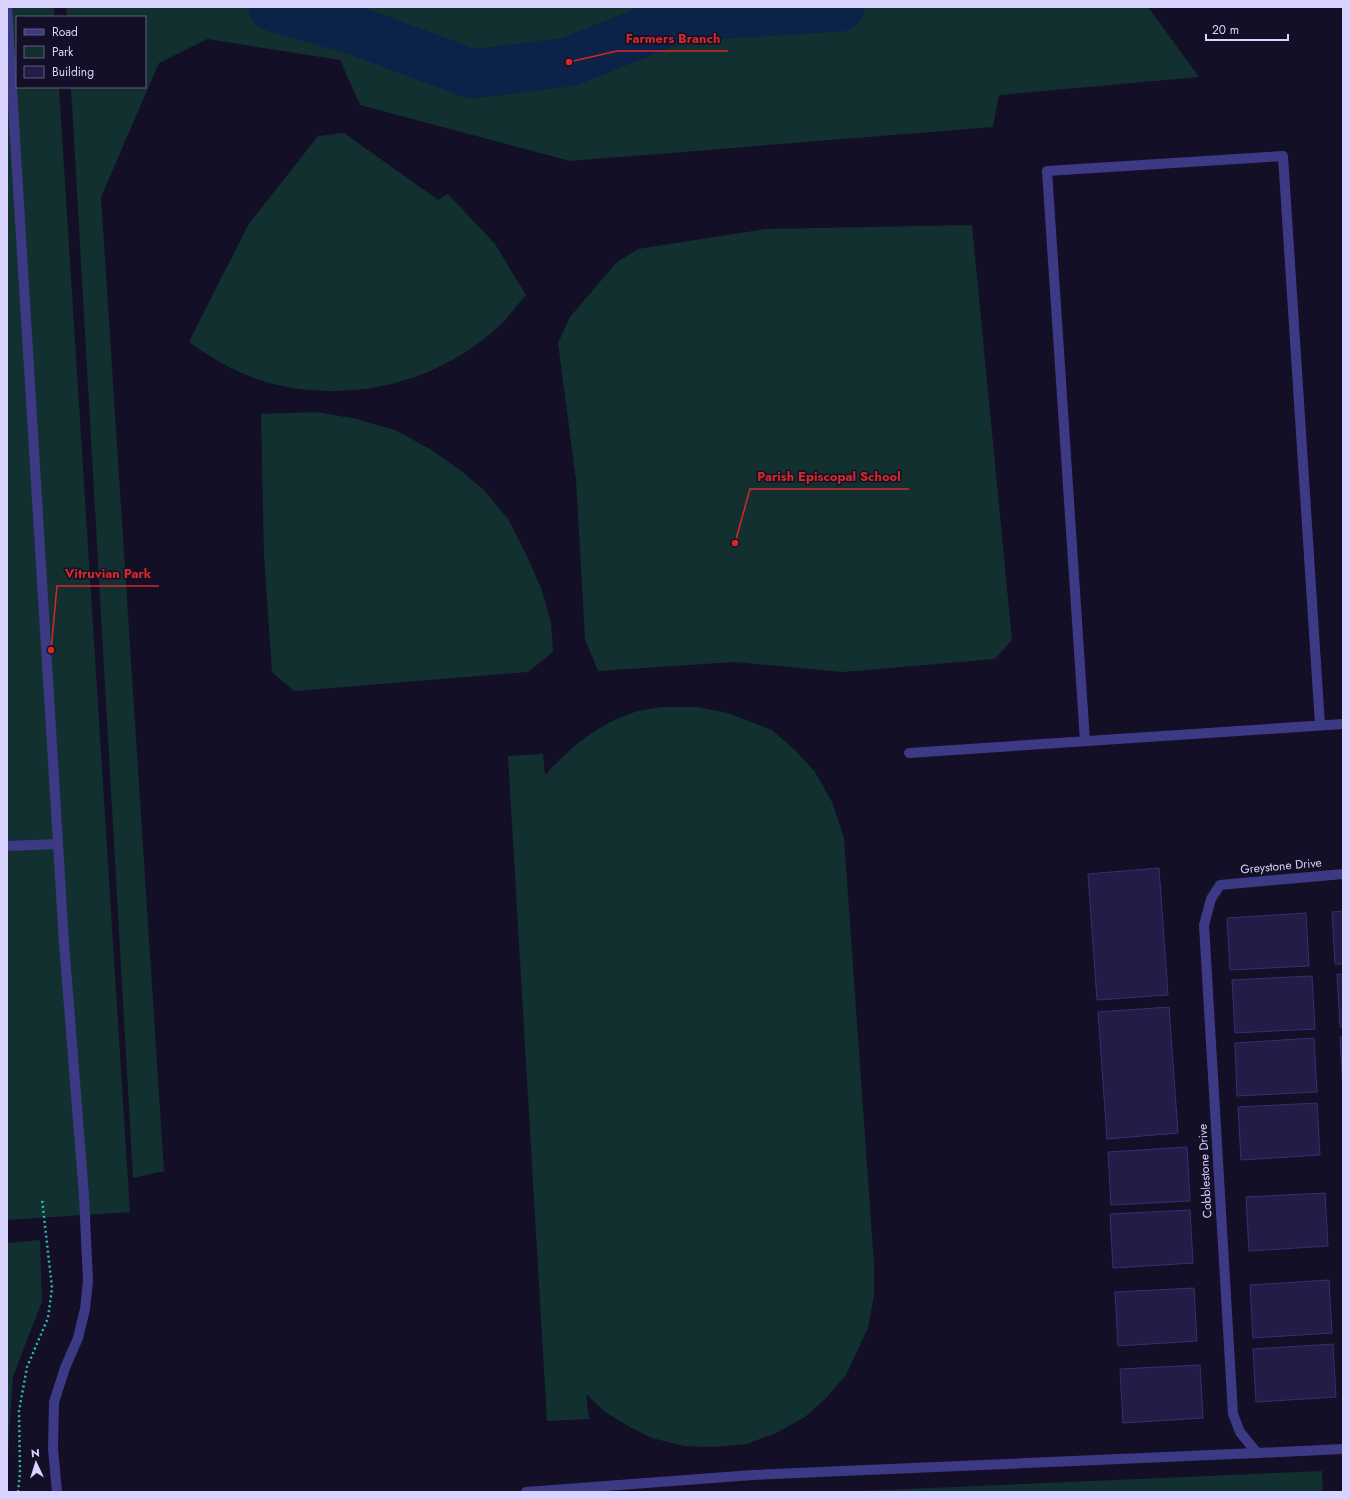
<svg xmlns="http://www.w3.org/2000/svg" width="1350" height="1499" font-family="Jost,sans-serif">
<style>
.green{fill:#12302f}
.lines{fill:none;stroke-linecap:round;stroke-linejoin:round}
.river{stroke:#0c2248;stroke-width:49}
.building{fill:#241b47;stroke:#3b2d73}
.path{stroke:#2fb8b0;stroke-width:2.5;stroke-dasharray:2 3;stroke-linecap:butt}
.lane{stroke:#3d3a85;stroke-width:10}
.street{stroke:#3d3a85;stroke-width:10}
.labels{text-anchor:middle;stroke-width:3;stroke-linejoin:round;paint-order:stroke}
.street-label{font-size:12px;fill:#d9d4ff;stroke:#130f26}
.leader{fill:none;stroke:#d62828;stroke-width:1.5}
.callout-dot{fill:#d62828;stroke:#130f26;stroke-width:1.5}
.callout-label{font-size:13px;text-anchor:middle;font-weight:bold;fill:#d62828;stroke:#130f26;stroke-width:3;stroke-linejoin:round;paint-order:stroke}
</style>
<rect width="100%" height="100%" fill="#130f26"/>
<path class="green" d="M7,7H54V17H17V87H59L130,1212L7,1220Z
M66,7H1148L1199,77L999,95L993,127L570,161L360,105L340,60L207,39L159,63L101,197L164,1171L133,1178L71,87H145V17H67Z
M344,133L438,200L448,194L495,244L526,295C517,305 508,318 498,327C442,379 362,401 287,387C251,381 218,363 189,342L248,225L318,136Z
M972,225L1012,640L995,659L843,672L735,662L598,671L585,639L576,480L558,343L570,317L616,263L638,249L766,229Z
M315,412L357,419L395,430L430,449L460,470L485,491L508,519L526,554L541,588L551,622L553,652L528,672L294,691L272,672L264,555L261,414Z
M660,707H697L728,713L772,730L795,750L815,772L832,802L844,838L874,1264V1295L868,1328L846,1375L826,1398L805,1417L776,1433L747,1444L712,1447L684,1446L652,1438L630,1427L605,1412L586,1394L589,1419L547,1421L508,756L543,754L545,775C570,748 594,727 629,714C639,710 650,709 660,707Z
M40,1240L42,1302L13,1376L7,1465V1243Z
M1322,1471L1323,1492H837Z"/>
<g class="lines">
<path class="river" d="M273,7L357,31L472,74L569,62L680,17L840,7"/>
</g>
<path class="building" d="M1159,868L1168,995L1097,1000L1088,874Z
M1343,911V964H1335L1332,912Z
M1306,913L1309,966L1230,970L1227,918Z
M1337,974H1343V1027H1340Z
M1312,976L1315,1029L1235,1033L1232,980Z
M1169,1007L1178,1133L1107,1139L1098,1012Z
M1340,1037H1343V1090Z
M1314,1038L1317,1092L1237,1096L1235,1043Z
M1317,1103L1320,1155L1241,1160L1238,1107Z
M1187,1147L1190,1201L1111,1205L1108,1152Z
M1325,1193L1328,1246L1249,1251L1246,1197Z
M1190,1210L1193,1263L1113,1268L1110,1214Z
M1329,1280L1332,1333L1253,1338L1250,1285Z
M1194,1288L1197,1341L1118,1346L1115,1292Z
M1333,1344L1336,1397L1256,1402L1253,1349Z
M1200,1365L1203,1418L1123,1423L1120,1369Z"/>
<g class="lines">
<path class="path" d="M18,1492L20,1473L19,1411L27,1367L48,1318L52,1288L42,1199"/>
<path class="lane" d="M1085,741L1047,171L1283,156L1320,725
M909,753L1343,724
M7,846L58,844L7,7
M526,1492L753,1475L1257,1453"/>
<path class="street" d="M1343,874L1220,885L1211,899L1204,925L1233,1414L1240,1432L1257,1453L1343,1449
M57,1492L53,1449L54,1402L65,1368L78,1338L85,1309L88,1281L84,1196L64,943L58,844"/>
</g>
<g class="labels">
<g class="street-label">
<text transform="translate(1281 866) rotate(-5)" y="4">Greystone Drive</text>
<text transform="translate(1205 1171) rotate(-93)" y="4">Cobblestone Drive</text>
</g>
</g>
<path class="leader" d="M569 62L617 51H728M735 543L750 489H909M51 650L57 586H159"/>
<g class="callout-dot">
<circle cx="569" cy="62" r="4"/>
<circle cx="735" cy="543" r="4"/>
<circle cx="51" cy="650" r="4"/>
</g>
<g class="callout-label">
<text x="673" y="43">Farmers Branch</text>
<text x="829" y="481">Parish Episcopal School</text>
<text x="108" y="578">Vitruvian Park</text>
</g>
<rect width="1350" height="1499" fill="none" stroke="#d9d4ff" stroke-width="16"/>
<rect x="16" y="16" width="130" height="72" fill="#130f26" stroke="#625e7d"/>
<rect x="24" y="29" width="20" height="6" fill="#3d3a85" stroke="#625e7d"/>
<text x="52" y="36" font-size="12" fill="#d9d4ff">Road</text>
<rect x="24" y="46" width="20" height="12" fill="#12302f" stroke="#625e7d"/>
<text x="52" y="56" font-size="12" fill="#d9d4ff">Park</text>
<rect x="24" y="66" width="20" height="12" fill="#241b47" stroke="#625e7d"/>
<text x="52" y="76" font-size="12" fill="#d9d4ff">Building</text>
<g transform="translate(36 1463) rotate(356)" stroke="#130f26" stroke-width="3" paint-order="stroke">
<path d="M0-3L7 15L0 10L-7 15Z" fill="#d9d4ff"/>
<text y="-6" font-size="11" font-weight="bold" text-anchor="middle" fill="#d9d4ff">N</text>
</g>
<path d="M1206 34v6h82v-6" fill="none" stroke="#d9d4ff" stroke-width="2"/>
<text x="1212" y="34" font-size="12" fill="#d9d4ff" stroke="#130f26" stroke-width="3" paint-order="stroke">20 m</text>
</svg>
